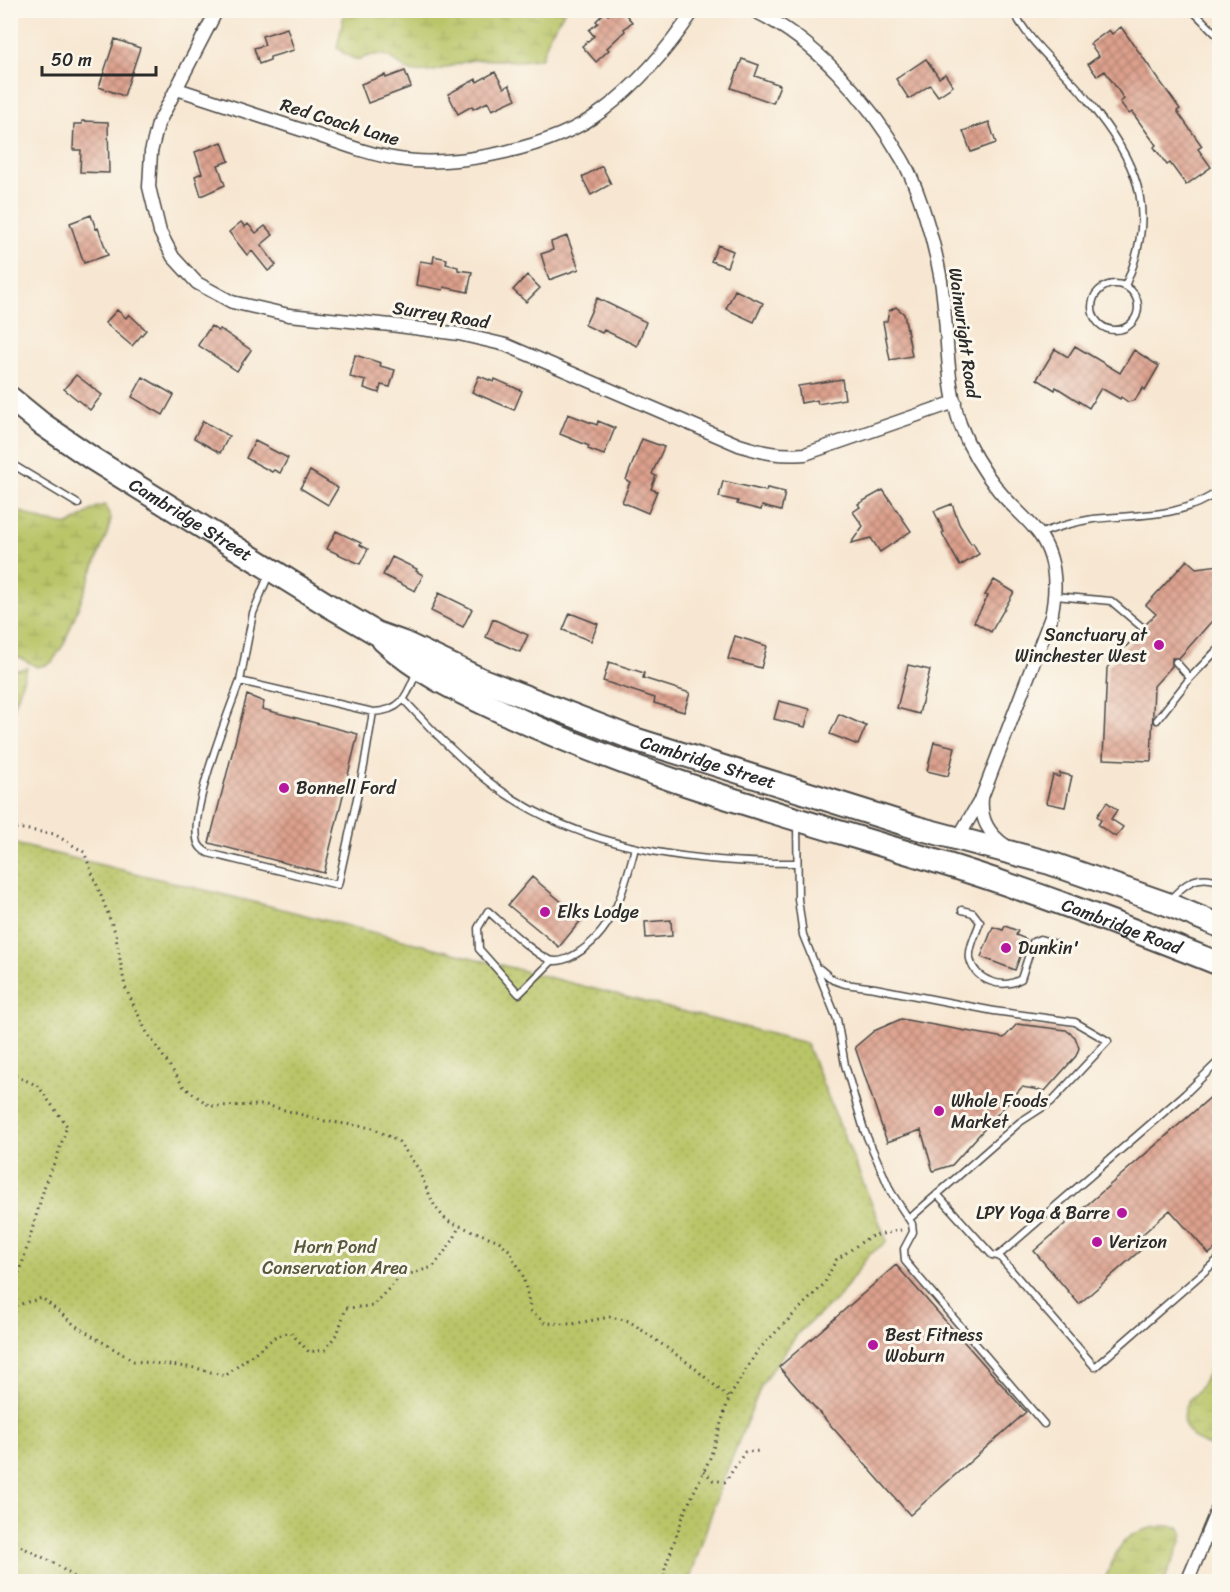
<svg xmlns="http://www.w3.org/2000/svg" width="1230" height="1592" font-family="Sriracha,sans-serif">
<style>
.wetland{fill:url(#wetland-marsh);stroke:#727849;stroke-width:1.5}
.park{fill:url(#park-dots);stroke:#727849;stroke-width:1.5}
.building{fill:url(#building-cross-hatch)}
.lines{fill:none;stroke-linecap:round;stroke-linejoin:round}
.lane-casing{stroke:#4a4744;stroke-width:9}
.street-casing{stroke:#4a4744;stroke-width:15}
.highway-casing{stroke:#4a4744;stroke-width:26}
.path{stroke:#4a4744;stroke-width:3;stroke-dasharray:1.5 4.5;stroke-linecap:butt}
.lane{stroke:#fff;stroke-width:6}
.street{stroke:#fff;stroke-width:12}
.highway{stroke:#fff;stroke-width:22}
.poi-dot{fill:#b5179e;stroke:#fbf7ec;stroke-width:2}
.labels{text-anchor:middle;stroke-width:6;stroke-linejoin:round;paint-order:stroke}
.street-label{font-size:18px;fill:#2b2b2b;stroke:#fbf7ec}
.poi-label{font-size:18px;fill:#2b2b2b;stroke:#fbf7ec;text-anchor:start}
.park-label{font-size:18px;fill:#56593d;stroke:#fbf7ec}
</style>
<defs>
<pattern id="wetland-marsh" width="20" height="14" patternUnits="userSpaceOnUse" patternTransform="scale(1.5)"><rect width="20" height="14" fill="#b9c567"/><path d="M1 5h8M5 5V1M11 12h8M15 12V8" fill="none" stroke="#9fa95a"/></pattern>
<pattern id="park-dots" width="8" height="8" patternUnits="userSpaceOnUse" patternTransform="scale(1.5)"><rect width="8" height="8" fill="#b9c567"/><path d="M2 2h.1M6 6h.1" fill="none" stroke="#9fa95a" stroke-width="1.8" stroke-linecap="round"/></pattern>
<pattern id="building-cross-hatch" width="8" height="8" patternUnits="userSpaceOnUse" patternTransform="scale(1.5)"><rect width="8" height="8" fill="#dda08d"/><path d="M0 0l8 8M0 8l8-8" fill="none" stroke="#b38373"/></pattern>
</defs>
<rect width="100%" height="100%" fill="#fbf7ec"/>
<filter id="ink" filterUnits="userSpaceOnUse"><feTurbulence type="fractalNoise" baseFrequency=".0167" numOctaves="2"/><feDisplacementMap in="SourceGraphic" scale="12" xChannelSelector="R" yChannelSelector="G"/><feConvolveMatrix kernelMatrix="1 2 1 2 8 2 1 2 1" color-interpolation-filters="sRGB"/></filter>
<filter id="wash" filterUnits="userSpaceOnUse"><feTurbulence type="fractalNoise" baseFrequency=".008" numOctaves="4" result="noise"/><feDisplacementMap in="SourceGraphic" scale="24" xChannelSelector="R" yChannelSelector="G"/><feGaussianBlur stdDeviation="1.35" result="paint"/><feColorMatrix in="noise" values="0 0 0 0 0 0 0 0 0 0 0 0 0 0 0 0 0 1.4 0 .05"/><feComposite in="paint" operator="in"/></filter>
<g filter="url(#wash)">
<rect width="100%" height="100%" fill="#f7e7d2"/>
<path class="wetland" d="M345,11V10L565,11L550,34L542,57C521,65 496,57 473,60C454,63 435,75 415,72C399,69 395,57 383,55C359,51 365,71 337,48Z
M105,505L111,518L108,531L64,644L52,662L46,665L37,667L11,653V508L45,521L69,525L95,508Z
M1219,1342V1443L1213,1447C1193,1442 1176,1426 1187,1403C1189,1398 1193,1397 1196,1393C1200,1389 1203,1382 1206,1377C1212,1366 1216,1354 1219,1342Z
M1164,1526L1179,1527L1183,1533L1181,1542L1164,1581H1104C1120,1545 1121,1531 1164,1526Z"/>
<path class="park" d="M27,668L11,716V671Z
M11,843L270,906L806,1043L887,1241L868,1256L840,1296L799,1332L762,1384L721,1485L689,1581L11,1582Z"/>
<g id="blocks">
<path class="building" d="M614,10H622L632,22L624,29L625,31L607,48L609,50L596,62L582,46L594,36L589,30L598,23L596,21L605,12L608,15Z
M1121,27L1180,109L1177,111L1202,146L1198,149L1211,167L1186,185L1170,163L1167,165L1154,147L1156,145L1132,112L1129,114L1120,102L1124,99L1105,71L1097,76L1088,64L1099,56L1090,44L1109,30L1112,34Z
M287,28L294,50L270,57V60L259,64L254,48L265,45L262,36Z
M115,39L140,48L124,96L99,87Z
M742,59L759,65L755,76L780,85L773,103L731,88Z
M926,59L939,78L945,74L953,86L938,96L930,85L909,99L896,79Z
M405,71L411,87L368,103L361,84L385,75L386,78Z
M495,72L504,88L509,85L516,99L492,110L488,102L473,109L472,106L458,114L448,94L476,79L477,82Z
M82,121L108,122L109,173L80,172L81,150H73L74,124H82Z
M989,122L996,143L971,152L963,131Z
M222,142L229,161L218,165L225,185L201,196L195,176L202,173L195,152Z
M602,166L611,184L591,195L582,177Z
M91,215L96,229L98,228L108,255L84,263L70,223Z
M241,222L245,227L248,224L256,233L265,226L273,235L261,245L276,265L268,271L252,251L247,255L229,232Z
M567,236L579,269L549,280L541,254L553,250L551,242Z
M718,245L733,251L727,267L711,261Z
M434,256L447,259L446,264L458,267V270L472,272L468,292L444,287L443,290L416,285L420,261L433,263Z
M527,275L540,288L526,302L513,290Z
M735,290L763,303L754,322L726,309Z
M597,298L646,322L637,346L604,330L602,333L585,325Z
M896,307L904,314L912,356L890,360L883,322L887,321L889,311Z
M117,310L126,318L129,314L146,330L132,346L105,323Z
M211,326L218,331L220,329L251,350L237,371L198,345Z
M1075,346L1120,373L1134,350L1159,366L1145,390L1143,388L1135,400L1128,402L1121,397L1120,399L1101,388L1089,408L1056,387L1055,390L1037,379L1055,349L1068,357Z
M355,355L381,363L380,366L395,370L390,387L381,385L379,393L364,388L366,381L350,377Z
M76,375L102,395L90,410L64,389Z
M479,376L494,382L495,379L522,391L514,410L472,392Z
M143,377L174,395L163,415L132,397Z
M842,379L845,399L818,404L817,400L801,403L798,386Z
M568,414L597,425L598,421L615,428L604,455L588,449L589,446L560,434Z
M203,421L229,436L220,453L194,438Z
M642,439L664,447L652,474L656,476L651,489L657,491L648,513L622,502L630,482L626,480Z
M255,441L288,458L280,473L274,470L272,472L246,458Z
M310,471L338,488L328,505L300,488Z
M723,481L766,491L767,488L785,492L781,511L762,506L761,510L737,504L738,501L719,497Z
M883,490L911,531L880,552L871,538L851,543L863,526L853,512L860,507L858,504Z
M952,504L959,524L971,544L973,543L979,554L960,566L942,533L944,532L934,511Z
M336,531L361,543L360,545L368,549L360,564L327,549Z
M392,557L417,569L416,571L423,575L415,591L383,575Z
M1187,560L1196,568L1220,565V612L1179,658H1172V666L1154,686L1151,761L1103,759L1107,668L1139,632L1144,633L1147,631L1146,624L1156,614L1146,605Z
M994,580L1014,592L991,632L974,622L988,596L985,595Z
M439,593L472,609L463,627L431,611Z
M570,613L598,624L591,641L563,630Z
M493,619L528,635L520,652L486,637Z
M735,636L767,646L761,668L728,659Z
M609,662L644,673L643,678L690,693L684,712L654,703L655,698L603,681Z
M908,665L930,670L919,714L897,708Z
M247,695L264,702L262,709L358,734L324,873L209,843Z
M779,701L810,709L805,727L774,719Z
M839,714L866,726L858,745L830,734Z
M934,742L955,747L948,776L927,771Z
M1060,773L1072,776L1065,807L1046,803L1053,775L1059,777Z
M1107,802L1117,810L1111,819L1123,827L1116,837L1098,825L1101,820L1097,816Z
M532,877L582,919L559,947L508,905Z
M671,920L672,936L646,938L645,922Z
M1005,926L1018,931L1016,935L1026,939L1028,942L1023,955L1021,954L1015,970L981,957L993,927L1003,930Z
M901,1019L1004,1038L1017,1024L1066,1030L1075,1037L1079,1048L1076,1056L1045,1091L1022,1087L952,1165L933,1171L921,1130L887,1142L855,1047L874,1031Z
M1220,1089V1245L1209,1254L1170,1210L1136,1240L1143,1248L1079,1304L1034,1251Z
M896,1265L1026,1412L910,1515L779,1367Z"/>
</g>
</g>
<g filter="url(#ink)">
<use href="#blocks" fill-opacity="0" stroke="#4a4744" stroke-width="1.5"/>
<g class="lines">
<defs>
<path id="lane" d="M1013,10C1027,39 1050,58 1071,81C1081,90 1089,102 1097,113C1142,170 1156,217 1125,286
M1192,10L1220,38
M1092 307a23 23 0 1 1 46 0a23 23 0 1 1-46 0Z
M10,463L78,504
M1039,534C1057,527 1074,522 1093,519C1137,514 1182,519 1220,490
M269,574L253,613L240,681L373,712C403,711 407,695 417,671
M1055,596L1111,601L1143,628
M1176,662L1190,678
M240,681C228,713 188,814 198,843C200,848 203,850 208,853L338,885L364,766L373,712
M404,700C433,731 462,762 496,787C582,850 694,863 797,863
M1157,720L1190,678L1220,647
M797,823L798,899L803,935L837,1019L845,1065L864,1130L891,1192L912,1224L913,1232L904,1249L905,1261L1044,1424
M1169,901C1183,885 1197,872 1220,882
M962,910L973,913L980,922C977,932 968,948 970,959C975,981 1003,990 1021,979L1033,942L1040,939L1056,944
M552,961L519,994L479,949L478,928L488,911C503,924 533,954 550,960C559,963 568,959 576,954C615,931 624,888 635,848
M820,969L833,980L845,984L875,988L994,1011L1075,1022L1108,1041L1051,1102L1020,1122L909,1219
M937,1194L992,1255L998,1256L1185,1094L1220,1060
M999,1256L1095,1367L1220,1258"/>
<path id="street" d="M217,10L158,124L151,152L149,187L160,232L173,257L197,283L232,302L289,315L391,325L459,334L506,345L739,445C764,453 779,456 805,454L955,402
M752,10C814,38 869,101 902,159C919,188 934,242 940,275C949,324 944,376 960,424C969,448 983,471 999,491C1011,506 1027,518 1039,534C1057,559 1057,589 1051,617L982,797L958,838
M177,89C222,104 266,118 311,133C340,143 368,154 398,159C456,169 555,147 602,111C638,84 669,48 694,10
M982,798C980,820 989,834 1006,846
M1187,1582L1220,1503"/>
<g id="highway">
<path id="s1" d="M10,398L42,424L93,459L328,605L376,633L404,643L480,679L634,739L918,828L1050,863L1167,904L1220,926"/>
<path id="s2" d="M383,640C420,675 466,695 511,716C647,779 792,817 935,861C1031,890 1125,927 1220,964"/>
</g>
</defs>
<use href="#lane" class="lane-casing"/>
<use href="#street" class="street-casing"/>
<use href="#highway" class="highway-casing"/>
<path class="path" d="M10,827L54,834L84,852L115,932L125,987L146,1031L184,1087L210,1106L266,1105L325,1121L373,1128L399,1142L417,1167L435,1207L447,1221L499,1241L510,1251L523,1276L531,1311L545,1323L572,1324L610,1317L629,1321L691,1365L729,1398
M10,1073L38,1086L67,1126L57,1157L47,1178L21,1268L10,1292
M10,1307L42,1298L76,1326L134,1361L196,1368L225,1376L275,1337L290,1332L309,1352L325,1350L338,1332L346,1308L372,1306L400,1277L433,1267L454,1239L459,1226
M704,1471L713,1480L725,1482L745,1452L760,1451
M10,1541L54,1563L81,1582
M665,1582V1568L685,1511L710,1458L729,1398L758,1350L824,1284L836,1260L869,1237L901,1230"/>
<use href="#lane" class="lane"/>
<use href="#street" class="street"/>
<use href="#highway" class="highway"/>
</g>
</g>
<g class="poi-dot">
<circle cx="1159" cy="645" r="6"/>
<circle cx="284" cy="788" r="6"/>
<circle cx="545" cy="912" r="6"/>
<circle cx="1006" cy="948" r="6"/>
<circle cx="939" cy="1111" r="6"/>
<circle cx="1122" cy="1213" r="6"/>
<circle cx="1097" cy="1242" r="6"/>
<circle cx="873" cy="1345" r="6"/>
</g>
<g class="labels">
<g class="street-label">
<text transform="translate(340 122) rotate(17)" y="6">Red Coach Lane</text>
<text transform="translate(441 315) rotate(9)" y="6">Surrey Road</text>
<text transform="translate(964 333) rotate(82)" y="6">Wainwright Road</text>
<text dy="6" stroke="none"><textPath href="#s1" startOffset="218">Cambridge Street</textPath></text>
<text dy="6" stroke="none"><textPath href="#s1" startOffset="792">Cambridge Street</textPath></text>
<text dy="6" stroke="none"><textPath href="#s2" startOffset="796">Cambridge Road</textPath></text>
</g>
<g class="poi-label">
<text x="1147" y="641" text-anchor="end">Sanctuary at<tspan x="1147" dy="21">Winchester West</tspan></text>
<text x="296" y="794">Bonnell Ford</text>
<text x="557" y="918">Elks Lodge</text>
<text x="1018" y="954">Dunkin'</text>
<text x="951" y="1107">Whole Foods<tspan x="951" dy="21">Market</tspan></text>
<text x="1110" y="1219" text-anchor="end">LPY Yoga &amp; Barre</text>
<text x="1109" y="1248">Verizon</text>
<text x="885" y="1341">Best Fitness<tspan x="885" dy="21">Woburn</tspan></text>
</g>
<g class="park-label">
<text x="335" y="1253">Horn Pond<tspan x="335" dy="21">Conservation Area</tspan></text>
</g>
</g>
<rect width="1230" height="1592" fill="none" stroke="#fbf7ec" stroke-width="36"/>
<path d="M42 66v9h114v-9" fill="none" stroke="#2b2b2b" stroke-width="3"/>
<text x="51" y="66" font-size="18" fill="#2b2b2b" stroke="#fbf7ec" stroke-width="4.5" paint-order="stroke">50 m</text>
</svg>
